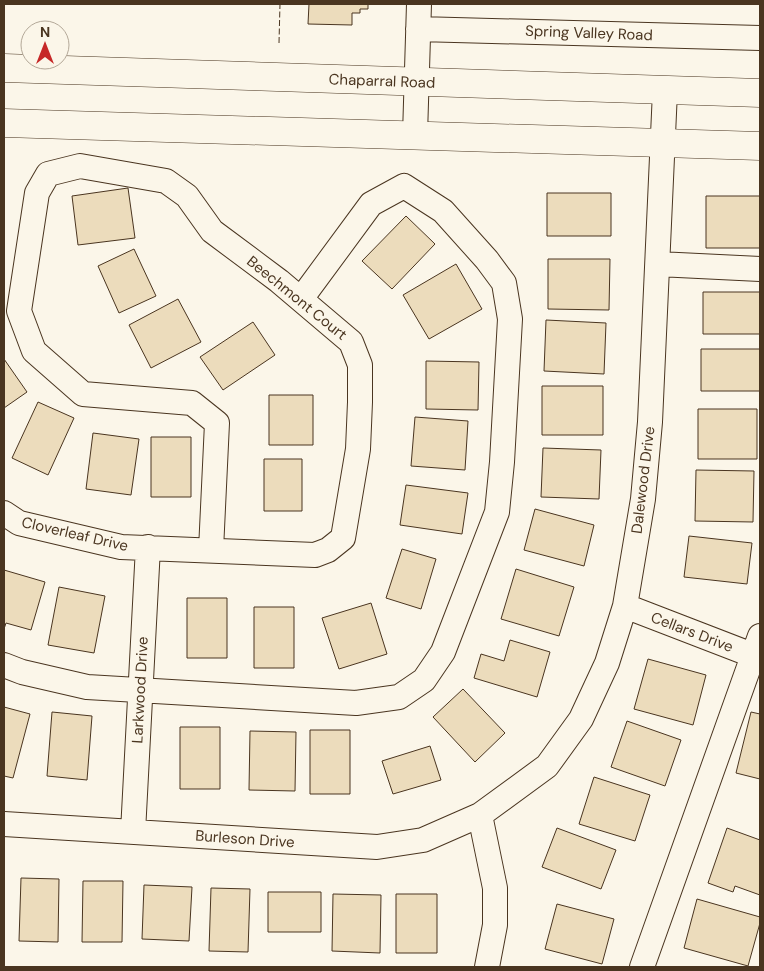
<svg xmlns="http://www.w3.org/2000/svg" width="764" height="971" font-family="'DM Sans',sans-serif">
<style>
.building{fill:#ecdcbc;stroke:#4a3520}
.lines{fill:none;stroke-linecap:round;stroke-linejoin:round}
.minor-casing{stroke:#4a3520;stroke-width:26}
.major-casing{stroke:#4a3520;stroke-width:29}
.minor{stroke:#fbf6e9;stroke-width:24}
.major{stroke:#fbf6e9;stroke-width:28}
.fence{stroke:#4a3520;stroke-width:1;stroke-dasharray:6 2.5;stroke-linecap:butt}
.labels{text-anchor:middle;stroke-width:4;stroke-linejoin:round;paint-order:stroke}
.street-label{font-size:15px;fill:#4a3520;stroke:#fbf6e9}
</style>
<rect width="100%" height="100%" fill="#fbf6e9"/>
<path class="building" d="M309,4H368V9H360V13H352V25L308,24Z
M128,188L135,238L78,245L72,196Z
M547,193H611V236H547Z
M706,196H760V248H706Z
M406,216L435,244L392,289L362,261Z
M134,249L156,296L119,313L98,266Z
M548,259H610L609,310L548,309Z
M456,264L482,309L429,339L403,295Z
M703,292H760V334H703Z
M178,299L201,342L151,368L129,325Z
M546,320L606,323L604,374L544,371Z
M253,322L275,355L223,390L200,357Z
M701,349H760V391H701Z
M4,359L27,392L4,408Z
M426,361L479,362L478,410L426,409Z
M542,386H603V435H542Z
M269,395H313V445H269Z
M38,402L74,418L48,475L12,458Z
M698,409H757V459H698Z
M415,417L468,421L465,470L411,466Z
M93,433L139,439L131,495L86,489Z
M151,437H191V497H151Z
M543,448L601,450L599,499L541,497Z
M264,459H302V511H264Z
M696,470L754,471L753,522L695,521Z
M406,485L468,493L462,534L400,525Z
M535,509L594,525L584,566L524,550Z
M689,536L752,543L747,584L684,577Z
M402,549L436,559L421,609L386,598Z
M516,569L574,587L559,636L501,619Z
M4,570L45,582L31,630L6,623L4,629Z
M59,587L105,596L94,653L48,645Z
M187,598H227V658H187Z
M371,603L387,654L339,669L322,618Z
M254,607H294V668H254Z
M510,640L550,652L537,697L474,678L481,654L504,661Z
M648,659L706,675L693,725L634,709Z
M463,689L505,733L475,762L433,717Z
M4,707L30,714L13,778L4,776Z
M52,712L92,716L87,780L47,776Z
M751,712L760,714V779L736,773Z
M627,721L681,740L665,786L611,767Z
M180,727H220V789H180Z
M310,730H350V794H310Z
M250,731L296,732L295,791L249,790Z
M430,746L441,780L393,794L382,761Z
M594,777L650,795L635,841L579,824Z
M557,828L616,850L601,889L542,867Z
M727,828L760,840V895L735,886L733,892L708,883Z
M21,878L59,879L58,942L19,941Z
M83,881H123L122,942H82Z
M144,885L192,887L189,941L142,939Z
M211,888L250,889L248,952L209,951Z
M268,892H321V932H268Z
M333,894L381,895L380,953L332,951Z
M396,894H437V953H396Z
M697,899L760,917V923L748,966L684,948Z
M557,904L614,919L602,964L545,949Z"/>
<g class="lines">
<defs>
<path id="minor" d="M418,29L760,38
M415,135L419,4
M658,264L760,269
M4,513L19,523L121,547L315,555L328,550L343,538L358,449L360,402V365L351,342L279,281L212,231L187,196L166,181L80,166L48,174L37,193L19,311L34,351L83,394L192,403L217,423L211,550
M625,606L760,658
M4,665L22,672L87,687L356,703L399,697L424,680L443,652L497,512L502,462L510,319L504,283L487,260L443,211L404,186L371,204L301,299
M480,815L495,888V925L487,967
M4,824L377,847L423,840L480,815L547,766L581,719L607,663L625,606L643,499L650,422L665,91
M133,832L148,547
M642,967L760,636"/>
<path id="major" d="M4,68L760,93
M4,123L760,146"/>
</defs>
<use href="#minor" class="minor-casing"/>
<use href="#major" class="major-casing"/>
<use href="#minor" class="minor"/>
<use href="#major" class="major"/>
<path class="fence" d="M279,43L280,4"/>
</g>
<g class="labels">
<g class="street-label">
<text transform="translate(589 33) rotate(2)" y="5">Spring Valley Road</text>
<text transform="translate(382 81) rotate(2)" y="5">Chaparral Road</text>
<text transform="translate(297 298) rotate(39)" y="5">Beechmont Court</text>
<text transform="translate(643 480) rotate(-83)" y="5">Dalewood Drive</text>
<text transform="translate(75 534) rotate(13)" y="5">Cloverleaf Drive</text>
<text transform="translate(692 632) rotate(21)" y="5">Cellars Drive</text>
<text transform="translate(140 690) rotate(-87)" y="5">Larkwood Drive</text>
<text transform="translate(245 839) rotate(4)" y="5">Burleson Drive</text>
</g>
</g>
<rect width="764" height="971" fill="none" stroke="#4a3520" stroke-width="10"/>
<g transform="translate(45 45)"><circle r="24" fill="#fbf6e9" stroke="#b4a999"/>
<path d="M0-4L9 19L0 12L-9 19Z" fill="#c62828"/>
<text y="-8" font-size="14" font-weight="bold" text-anchor="middle" fill="#4a3520">N</text>
</g>
</svg>
